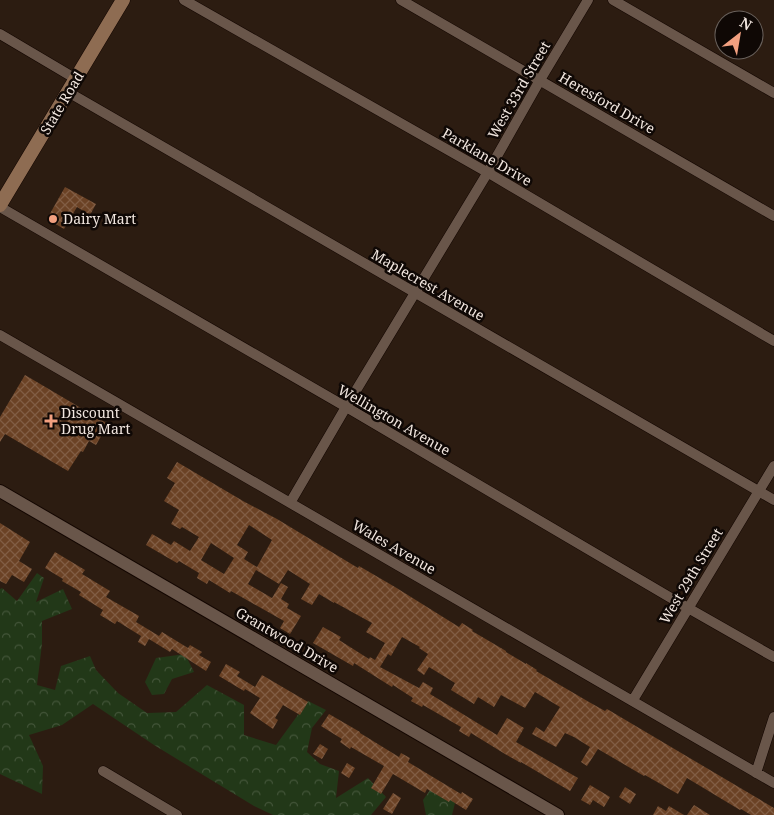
<svg xmlns="http://www.w3.org/2000/svg" width="774" height="815" font-family="'Noto Serif',serif">
<style>
.forest{fill:url(#forest-crowns)}
.building{fill:url(#building-cross-hatch);fill-rule:evenodd}
.lines{fill:none;stroke-linecap:round;stroke-linejoin:round}
.minor-casing{stroke:#130601;stroke-width:11}
.tertiary-casing{stroke:#130601;stroke-width:14}
.secondary-casing{stroke:#130601;stroke-width:15}
.minor{stroke:#69564a;stroke-width:10}
.tertiary{stroke:#69564a;stroke-width:12}
.secondary{stroke:#8e6c52;stroke-width:14}
.poi-dot{fill:#f2a080;stroke:#0f0805;stroke-width:2}
.labels{text-anchor:middle;stroke-width:5;stroke-linejoin:round;paint-order:stroke}
.street-label{font-size:14px;fill:#f1e6df;stroke:#0f0805}
.poi-label{font-size:14px;fill:#f1e6df;stroke:#0f0805;text-anchor:start}
</style>
<defs>
<pattern id="forest-crowns" width="20" height="18" patternUnits="userSpaceOnUse" patternTransform="scale(1.25)"><rect width="20" height="18" fill="#223818"/><path d="M2 6a3 3 0 1 1 6 0M12 15a3 3 0 1 1 6 0" fill="none" stroke="#435539"/></pattern>
<pattern id="building-cross-hatch" width="8" height="8" patternUnits="userSpaceOnUse" patternTransform="scale(1.25)"><rect width="8" height="8" fill="#6b4225"/><path d="M0 0l8 8M0 8l8-8" fill="none" stroke="#815d44"/></pattern>
</defs>
<rect width="100%" height="100%" fill="#2c1c11"/>
<path class="forest" d="M37,573L44,578L36,602L63,589L72,609L42,621V644L37,685L55,690L61,666L90,656L96,670L118,693L147,713L176,712L207,685L244,705V735L276,745L308,701L326,710L312,728L307,752L320,764L339,771L336,798L368,778L386,797L371,815H273L254,806L154,745L93,704L62,725L29,735L43,766L42,794L0,774V589L2,588L17,601Z
M185,654L194,672L172,679L164,694L152,695L145,682L156,658Z
M430,790L448,791L455,803L452,815H426L423,800Z"/>
<path class="building" d="M65,187L96,204L90,215L77,207L64,229L47,219Z
M25,375L108,424L96,445L89,441L83,452L81,451L68,471L5,434L0,442V417Z
M177,462L243,501L277,519L358,568L359,566L395,587L459,627L462,623L473,630L472,631L506,651V652L526,664V663L537,670L536,671L589,702L605,711L607,709L774,808V815H751L741,809L740,810L687,778L678,794L645,775L644,776L598,749L587,766L581,762L590,747L574,737L565,733L556,747L532,734L536,727L544,732L560,707L535,692L525,708L501,695L494,707L478,697L474,704L451,690L455,683L429,667L424,675L417,670L428,654L419,648L420,647L402,637L391,656L388,654L380,667L419,688L423,682L433,688L430,694L497,735L507,718L524,728L516,742L578,778L570,791L521,762V763L505,754L471,733L469,737L459,731L461,727L423,705L422,707L411,701L413,698L393,685L392,687L354,663L353,666L313,643L323,627L341,637L339,640L369,659L370,657L375,660L385,643L366,632L372,623L334,602V603L319,594L312,605L301,599L310,584L288,570L279,584L256,570L248,584L272,598L281,583L288,587L281,599L289,604L287,608L301,616L290,634L280,628L284,621L231,591L230,593L209,580L207,584L197,578L199,573L179,561L177,563L146,545L152,534L171,545L174,541L190,551L199,537L182,527L180,529L171,524L179,510L164,501L175,483L167,478ZM249,525L272,540L257,567L244,559L248,552L237,545ZM211,543L234,558L224,574L201,560Z
M0,523L30,542L19,561L32,569L24,582L12,575L6,584L0,581Z
M55,552L85,570L82,574L110,591L106,597L139,616L136,622L159,636L162,632L188,648L190,645L202,652L199,655L211,662L206,671L172,649L170,652L149,639L145,646L138,642L141,636L117,621L115,624L100,615L103,610L79,595L81,592L62,581L63,579L45,568Z
M226,664L240,672L237,676L255,687L262,675L308,702L300,715L283,705L275,718L278,720L273,729L250,713L260,698L245,689L244,691L219,676Z
M329,714L360,732V733L399,757L401,753L410,758L408,762L461,794L462,792L473,799L466,810L450,800L449,802L427,789L425,793L393,774L381,794L371,788L384,766L351,747L350,749L340,742L342,739L321,726Z
M320,744L328,749L322,759L313,754Z
M347,763L355,768L349,778L341,773Z
M590,785L610,797L604,807L593,800L590,805L581,800Z
M625,787L636,794L630,804L619,797Z
M393,793L401,798L392,814L383,809Z
M694,805L710,815H687Z
M658,806L666,811L669,806L684,815H653Z"/>
<g class="lines">
<defs>
<path id="minor" d="M184,0L492,175L774,341
M401,0L774,216
M613,0L774,93
M0,34L76,79
M68,92L774,500
M0,207L353,411L688,608L774,657
M0,335L774,783
M290,503L346,407L488,172L540,80L588,0
M633,700L774,466
M103,771L177,815
M756,773L774,717"/>
<path id="tertiary" d="M0,491L558,815"/>
<path id="secondary" d="M0,205L123,0"/>
</defs>
<use href="#minor" class="minor-casing"/>
<use href="#tertiary" class="tertiary-casing"/>
<use href="#secondary" class="secondary-casing"/>
<use href="#minor" class="minor"/>
<use href="#tertiary" class="tertiary"/>
<use href="#secondary" class="secondary"/>
</g>
<g class="poi-dot">
<circle cx="53" cy="219" r="5"/>
<path d="M48.5 413.5h5v5h5v5h-5v5h-5v-5h-5v-5h5z"/>
</g>
<g class="labels">
<g class="street-label">
<text transform="translate(519 90) rotate(-60)" y="5">West 33rd Street</text>
<text transform="translate(62 103) rotate(-59)" y="5">State Road</text>
<text transform="translate(607 103) rotate(30)" y="5">Heresford Drive</text>
<text transform="translate(487 157) rotate(30)" y="5">Parklane Drive</text>
<text transform="translate(428 285) rotate(30)" y="5">Maplecrest Avenue</text>
<text transform="translate(394 420) rotate(30)" y="5">Wellington Avenue</text>
<text transform="translate(394 547) rotate(30)" y="5">Wales Avenue</text>
<text transform="translate(691 576) rotate(-59)" y="5">West 29th Street</text>
<text transform="translate(287 640) rotate(30)" y="5">Grantwood Drive</text>
</g>
<g class="poi-label">
<text x="63" y="224">Dairy Mart</text>
<text x="61" y="418">Discount<tspan x="61" dy="16">Drug Mart</tspan></text>
</g>
</g>
<g transform="translate(739 35) rotate(31)"><circle r="24" fill="#0f0805" stroke="#69615c"/>
<path d="M0-4L9 19L0 12L-9 19Z" fill="#f2a080"/>
<text y="-8" font-size="14" font-weight="bold" text-anchor="middle" fill="#f1e6df">N</text>
</g>
</svg>
